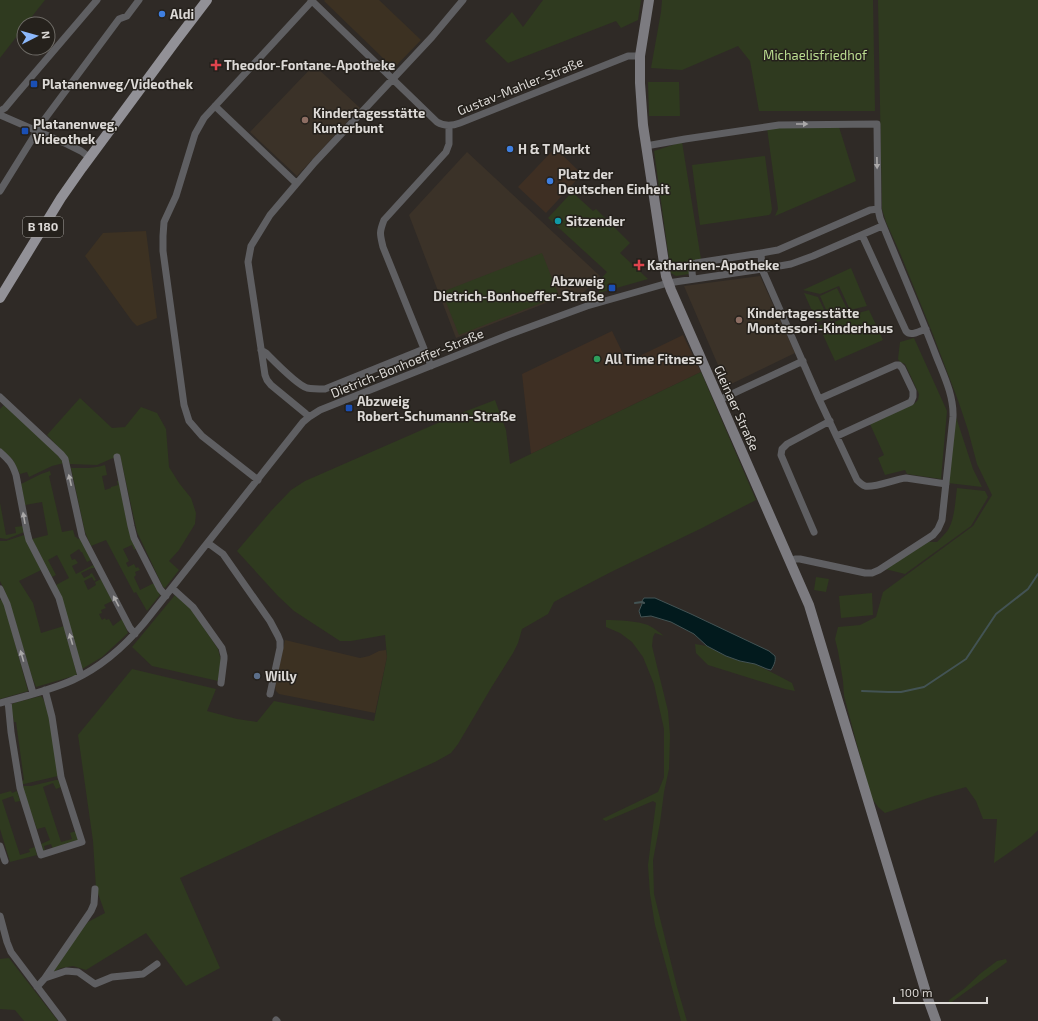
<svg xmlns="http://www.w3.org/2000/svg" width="1038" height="1021" font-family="'Exo 2',sans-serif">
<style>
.commercial{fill:#3e2f23}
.industrial{fill:#3c3122}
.built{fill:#3b3228}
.green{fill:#2f3a1f}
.water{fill:#021a1d;stroke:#435354}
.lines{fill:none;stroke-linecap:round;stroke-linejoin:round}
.stream{stroke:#435354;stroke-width:2}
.street{stroke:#5f5f62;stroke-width:7}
.secondary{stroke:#7c7b80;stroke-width:10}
.primary{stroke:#929197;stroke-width:10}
.oneway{fill:#aaa8a8}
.shop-dot{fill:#3f7fe0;stroke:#25211c;stroke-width:1.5}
.health-dot{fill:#e0444e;stroke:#25211c;stroke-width:1.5}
.transit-dot{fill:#1a4fb4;stroke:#25211c;stroke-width:1.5}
.education-dot{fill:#8d6e63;stroke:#25211c;stroke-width:1.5}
.culture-dot{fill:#0f9aa8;stroke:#25211c;stroke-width:1.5}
.leisure-dot{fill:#2e9e5b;stroke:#25211c;stroke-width:1.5}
.service-dot{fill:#5c6f8a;stroke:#25211c;stroke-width:1.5}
.labels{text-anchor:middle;stroke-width:3;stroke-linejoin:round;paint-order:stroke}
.shield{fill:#25211c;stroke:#a5a29e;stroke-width:1}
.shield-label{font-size:12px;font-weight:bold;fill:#dcd9d6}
.poi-label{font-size:13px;font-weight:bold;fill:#dcd9d6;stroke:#25211c;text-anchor:start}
.park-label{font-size:13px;fill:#bbde90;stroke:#25211c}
.street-label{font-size:13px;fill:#dcd9d6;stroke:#25211c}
</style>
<rect width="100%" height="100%" fill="#2f2a26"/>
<path class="commercial" d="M555,148L582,174L546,213L518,187Z
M612,331L627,362L683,335L701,372L531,454L522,374Z"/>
<path class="industrial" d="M325,0H379L421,40L396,66L386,61L324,1Z
M146,231L157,318L137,326L132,321L85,256L103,233Z
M285,640L360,658L369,656L379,651L386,650L387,657L375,713L279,694L276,691L275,686Z"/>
<path class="built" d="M314,65L360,108L297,176L250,132Z
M467,152L600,276L578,298L572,293L456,338L409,215Z
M760,276L795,353L727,386L684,286Z"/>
<path class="green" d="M0,0H45L26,24H24V27L0,58Z
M543,0H641L638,20L621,28L616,21L508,63L485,41L512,12L523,27Z
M662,0H873L875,111H759L750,61L738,46L682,70L651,68L661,12Z
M878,0H1038V830L1031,837L994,863L997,819H983L976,801L966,787L931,797L885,813L878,807L871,797L844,696L843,681L838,651L835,639L838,627L860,625L876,617L883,592L973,526L992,495L977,464L968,430L959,403L932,332L900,253L886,222L882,209Z
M648,82H679L680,116H649Z
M839,127L856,181L775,216L778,209L767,128Z
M682,142L701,259L695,260L689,274L676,276L671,273L654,151Z
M765,156L772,209L771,213L769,215L700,225L692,165Z
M572,192L593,211L596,209L630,243L620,253L648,279L599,293L600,280L607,272L548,218Z
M542,253L559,296L459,335L442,292Z
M851,268L867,306L850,310L839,286L820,294L803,290Z
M837,288L849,313L831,321L820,296Z
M804,293L818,297L828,318L817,322Z
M869,310L883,340L835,361L819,326L829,322L832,323L851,315Z
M914,338L947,411L941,479L907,474L905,470L885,475L878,458L884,455L870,424L914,404L918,400L919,394L905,364L900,362L898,359L900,342Z
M701,372L756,500L702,528L611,572L563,597L554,602L548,614L522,629L518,643L513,653L491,688L458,744L451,753L435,762L281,831L180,878L220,968L186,986L146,933L86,970L73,966L61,968L50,974L62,955L88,922L105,913L96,888L93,841L78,735L132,669L216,689L207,711L237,719L257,722L274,701L374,721L387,657L385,635L351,641H340L294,611L278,596L237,551L271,511L291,490L305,481L456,415L495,400L506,430L510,464Z
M80,398L112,428L125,427L141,407L157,413L166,429L169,467L179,483L191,498L196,513L195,524L179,550L169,561L179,570L165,588L163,587L137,532L120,455L97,465L70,464C63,451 57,446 47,435Z
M4,405L53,450L64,463L52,466L29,477L27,472L20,474L13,460L0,448V409Z
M955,414L973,469L982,487L948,483Z
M105,465L107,475L102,476L105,490L111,488V487L118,485L117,481H119L127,522L128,528L137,548L134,550L132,545L123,549L129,561L126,563L128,567L134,564L136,568L138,567L140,570L135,572L136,575L134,577L140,590L152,584H155L160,595L147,611L136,592L134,593L106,540L91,546L85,532L71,468C82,468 94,469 105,465Z
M50,471L51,475L49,476L62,532L73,530L75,537H76L78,539L81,538L91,560L87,562L82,552H81L79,549L70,555L72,560L75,559L78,563L72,566L76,574L93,565L95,568H92L81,573L84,578L90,575V574L92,573L96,580L94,581L92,577L84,581L88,590L96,585L95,582L101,579L112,601L104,605L106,608L101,610L102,613L99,614L102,620L105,618L106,620L109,619L113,626L122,619L128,633L102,657L82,669L56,585L69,578L57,555L48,560L56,575L52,577L32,539L48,535L42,502L25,505L21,484L41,474Z
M957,488L985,491L988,497L971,526L905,574L885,569L928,542H937C941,538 945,534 948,530C955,518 955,502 957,488Z
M0,503L6,535L16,533L15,527L23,526L24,532L7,539L0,538Z
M24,535L32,553L41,570L19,581L33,603L41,633L64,626L77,675L36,687L32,677L9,601L4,589L0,581V541H6Z
M816,577L829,579L826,592L814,590Z
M872,593L873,615L841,618L839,596Z
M175,595L191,609L218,649L221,661L218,681L152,666L132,647Z
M3,599L28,691L0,699V600Z
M606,620C617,620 638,621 648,625C654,628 659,632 664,636L655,633L653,637L652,646L668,711L670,735L669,769L664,792L660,823L653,860L654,894L677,987L687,1021H681L655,925L650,894L648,865L656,803L653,801L606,821L602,819L658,792L664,777V729L654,684L643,657L632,642L620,633L606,627Z
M695,644L707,646L726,656L740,661L755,664L775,674L792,683L795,691L785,689L708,665L696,653Z
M41,696C51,707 56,759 58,776L24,784H21L20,782L24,780L16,722H14L13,716H11V705L14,703Z
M56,780H58L61,787L56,789L53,783L43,787L61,842L72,839L70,833L76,831L79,839L77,841L53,849L51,844L44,846L45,851L43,850L41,844L50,840L45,827L37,829L22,787L24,786H31Z
M11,791L12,793L17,791L20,801L15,802L13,796L2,800L20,855L30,852L29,849L35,847L37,855L10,862L0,829V794Z
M9,958L58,1021H24L15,1010L0,1009V959Z
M1006,959L1007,962L949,1004V1000L965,988L981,973L997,961Z"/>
<path class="water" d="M644,598H655L691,614L769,651L775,656C776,661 774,665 771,670L767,669L755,664L740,661L726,656L707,646L694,634L671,622L651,616L641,617L639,611L642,604V601Z"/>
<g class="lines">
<path class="stream" d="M635,603L642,602L644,603
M862,691L888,692H901L924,687L966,659L996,614L1028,589L1038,574"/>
<path class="street" d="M311,0L437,122C445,127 452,126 460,123L628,56H640
M215,106L296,183
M0,111L5,108L15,96L97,0
M0,115L67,144L81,151L89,157
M646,146L685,139L779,125L877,124L878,209L880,218C898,263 918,308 935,353C943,374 954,395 953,417L942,520L938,529L933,535L879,570L872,573H865L800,559H795L790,562
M0,191L44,120L119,19L127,16L139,0
M878,209L870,210L778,250L761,253L762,269L819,399L857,480C860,483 862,485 865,486C875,488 895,479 906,478L946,484
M862,235L906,331C911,337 919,331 926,329
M693,279C692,274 691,269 693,264L696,263L761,253
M261,350L266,353C274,361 297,385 307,388C313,389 319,389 325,389L424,349
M431,366L383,247C380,234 379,233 384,220L446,152L449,144V126
M0,397L61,454L65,459L82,536L130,628L135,634
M819,399L896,365H899L902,368L913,391V397L911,402L837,436
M719,400L803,361
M309,417L305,413L271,385L267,380L265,375L248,262L251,246L270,215L315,162L432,37L463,0
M0,452C9,460 12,463 16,475L27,532L29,540L59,598L81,676
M117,457L131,526L134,538L160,589L166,596
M258,480L202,436L189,421L184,405L163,251V236L164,222L176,196L195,134L204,118L215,106L312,1
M814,532L781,455L782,449L787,444L830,421
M208,543L223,554L270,621L278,636L280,641V648L270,694
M172,588L193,607L222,648L224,656V659L221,683
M0,589L7,604L33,693
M8,701L11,732L20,788L41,855L82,842L61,777L52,717L45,690
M0,703C23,697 51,690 73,680C101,667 124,647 144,623L303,422L309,417L320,410L508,335L587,306L668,283L762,269L791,264L813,256L882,226
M0,846L5,861
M0,916L7,942L11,952L63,1021
M45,978L66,971L78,972L95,984L112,977L143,974L157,964
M37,987L45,978L91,911L94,904L95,889
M276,1020L277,1021"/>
<path class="secondary" d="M649,0L640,56V83L643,125L666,276L671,290L809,605L927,996L936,1021"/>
<path class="primary" d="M0,298L61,198L82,168L175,42L207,0"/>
</g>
<defs><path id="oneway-solid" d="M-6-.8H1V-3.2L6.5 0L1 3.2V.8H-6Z"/></defs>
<g class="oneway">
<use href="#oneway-solid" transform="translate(802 124)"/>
<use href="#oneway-solid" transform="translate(877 163) rotate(89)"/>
<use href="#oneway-solid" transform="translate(70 480) rotate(-103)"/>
<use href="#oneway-solid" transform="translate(24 518) rotate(-100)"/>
<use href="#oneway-solid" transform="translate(116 601) rotate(-118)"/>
<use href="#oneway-solid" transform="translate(71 639) rotate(-106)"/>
<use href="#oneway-solid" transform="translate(22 656) rotate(-106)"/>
</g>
<g class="shop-dot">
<circle cx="162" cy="14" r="4"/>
<circle cx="510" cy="149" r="4"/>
<circle cx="550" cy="181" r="4"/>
</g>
<g class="health-dot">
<path d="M214 59h4v4h4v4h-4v4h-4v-4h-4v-4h4z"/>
<path d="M637 259h4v4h4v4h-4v4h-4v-4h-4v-4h4z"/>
</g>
<g class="transit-dot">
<rect x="30" y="80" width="8" height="8" rx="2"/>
<rect x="21" y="127" width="8" height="8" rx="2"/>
<rect x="608" y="284" width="8" height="8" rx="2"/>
<rect x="345" y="404" width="8" height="8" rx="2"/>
</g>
<g class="education-dot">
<circle cx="305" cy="120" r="4"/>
<circle cx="739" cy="320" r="4"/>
</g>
<circle class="culture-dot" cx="558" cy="221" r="4"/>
<circle class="leisure-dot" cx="597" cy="359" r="4"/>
<circle class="service-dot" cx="257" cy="676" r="4"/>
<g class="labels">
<rect class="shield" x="23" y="217" width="40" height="20" rx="3"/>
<g class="shield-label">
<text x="43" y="231">B 180</text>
</g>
<g class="poi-label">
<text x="170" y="19">Aldi</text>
<text x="224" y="70">Theodor-Fontane-Apotheke</text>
<text x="42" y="89">Platanenweg/Videothek</text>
<text x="313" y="118">Kindertagesstätte<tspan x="313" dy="15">Kunterbunt</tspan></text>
<text x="33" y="129">Platanenweg,<tspan x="33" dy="15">Videothek</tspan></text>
<text x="518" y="154">H &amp; T Markt</text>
<text x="558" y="179">Platz der<tspan x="558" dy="15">Deutschen Einheit</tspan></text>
<text x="566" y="226">Sitzender</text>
<text x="647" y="270">Katharinen-Apotheke</text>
<text x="604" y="286" text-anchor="end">Abzweig<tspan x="604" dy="15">Dietrich-Bonhoeffer-Straße</tspan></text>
<text x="747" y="318">Kindertagesstätte<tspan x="747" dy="15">Montessori-Kinderhaus</tspan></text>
<text x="605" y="364">All Time Fitness</text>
<text x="357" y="406">Abzweig<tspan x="357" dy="15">Robert-Schumann-Straße</tspan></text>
<text x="265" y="681">Willy</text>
</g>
<g class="park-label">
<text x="815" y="60">Michaelisfriedhof</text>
</g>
<g class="street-label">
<text transform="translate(520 86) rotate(-22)" y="5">Gustav-Mahler-Straße</text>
<text transform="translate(407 363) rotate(-22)" y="5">Dietrich-Bonhoeffer-Straße</text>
<text transform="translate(737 408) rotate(66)" y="5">Gleinaer Straße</text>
</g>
</g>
<g transform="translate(36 36) rotate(84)"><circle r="19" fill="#25211c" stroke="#6e6b66"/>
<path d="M0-3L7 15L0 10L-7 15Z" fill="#8db9fc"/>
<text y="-6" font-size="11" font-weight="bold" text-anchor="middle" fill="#dcd9d6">N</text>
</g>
<path d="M894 997v6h93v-6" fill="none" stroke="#dcd9d6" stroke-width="2"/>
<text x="900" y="997" font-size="12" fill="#dcd9d6" stroke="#25211c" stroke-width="3" paint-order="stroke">100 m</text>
</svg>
